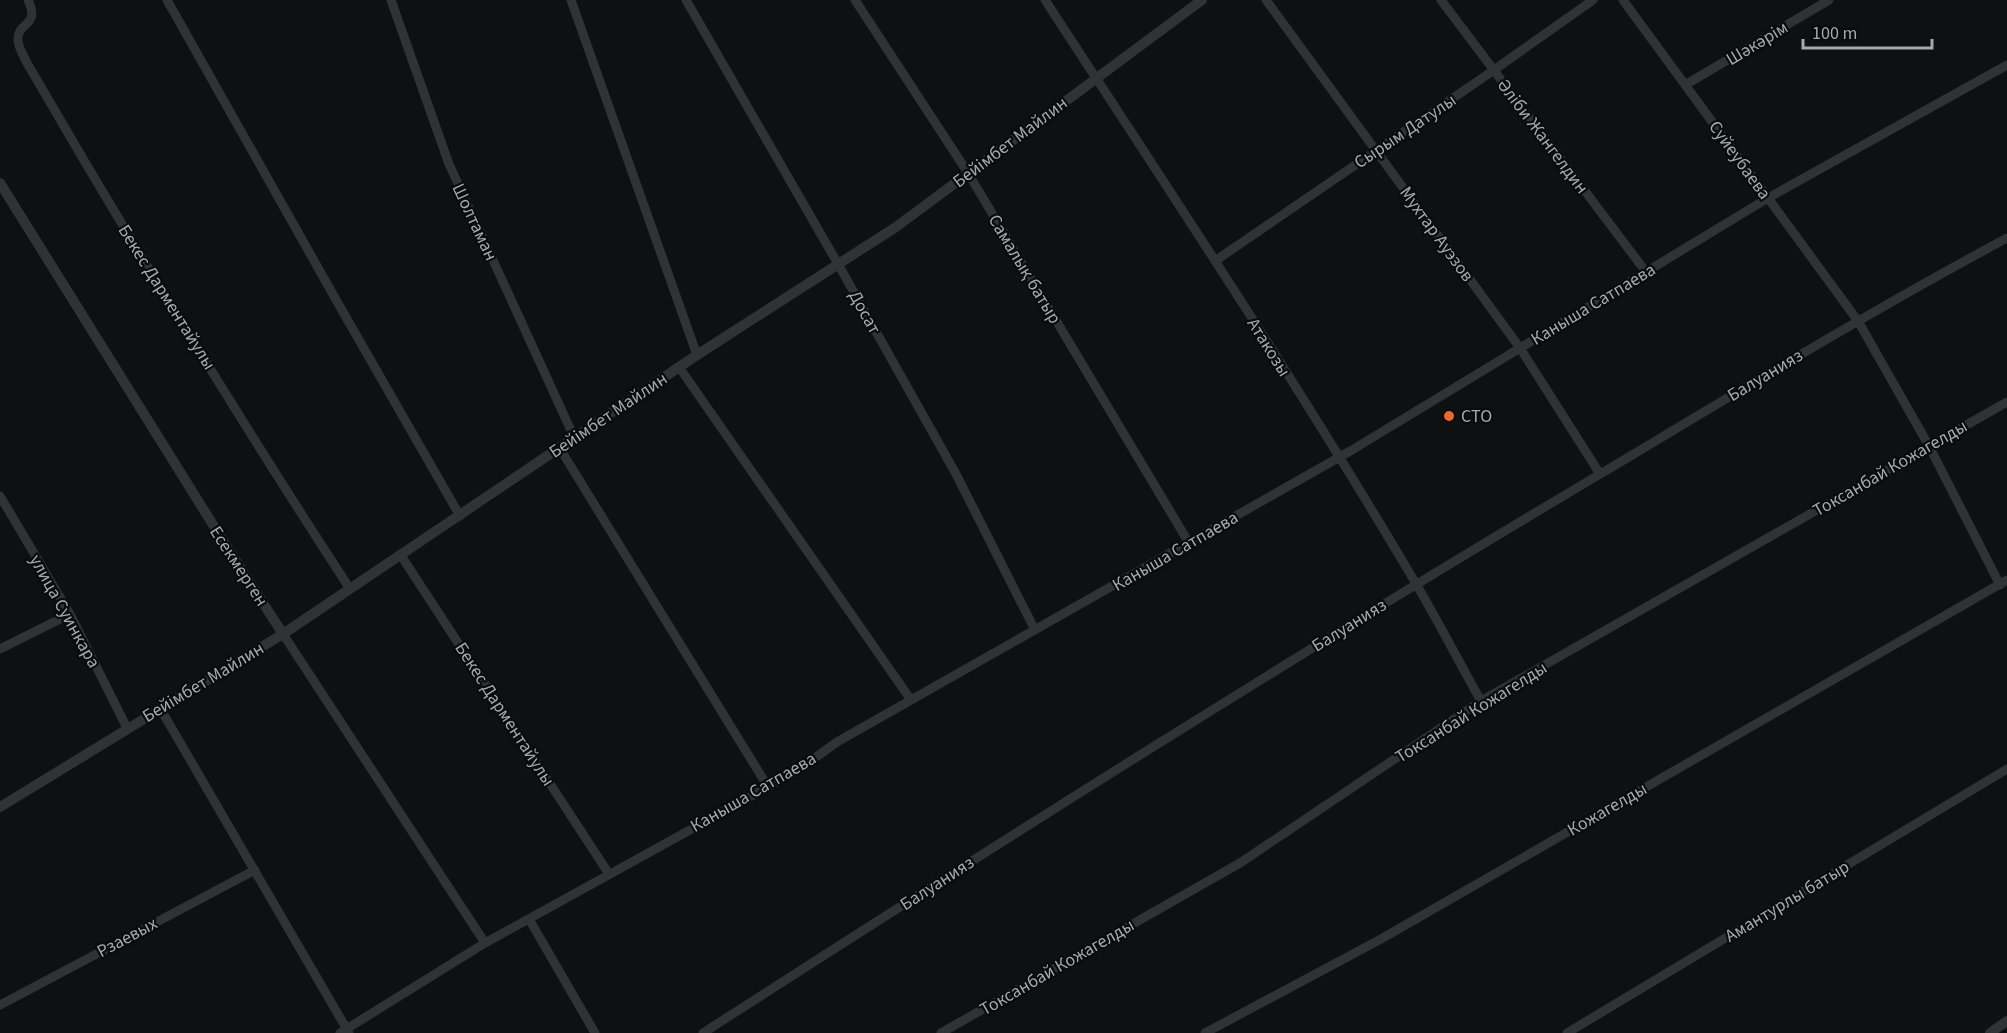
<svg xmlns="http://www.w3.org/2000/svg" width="2007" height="1033" font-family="'Source Sans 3',sans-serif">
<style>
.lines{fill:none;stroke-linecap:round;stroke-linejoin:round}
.minor{stroke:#303335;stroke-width:9}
.tertiary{stroke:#303335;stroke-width:10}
.poi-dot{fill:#ee6929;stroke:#0a0b0b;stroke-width:2}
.labels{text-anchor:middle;stroke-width:4.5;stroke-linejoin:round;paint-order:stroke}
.street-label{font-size:18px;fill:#a0abb1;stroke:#0a0b0b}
.poi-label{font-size:18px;fill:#a0abb1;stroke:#0a0b0b;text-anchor:start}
</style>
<rect width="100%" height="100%" fill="#0f1011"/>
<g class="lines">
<path class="minor" d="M28,0C41,27 17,21 18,40C18,47 24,56 27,63C130,241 238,417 350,589
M167,0L339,305L460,516
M391,0L449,164L574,437
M571,0L697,355
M686,0L838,264L956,474L1035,630
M855,0L968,173L1189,543
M1045,0C1171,193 1298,384 1415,582C1438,621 1459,662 1481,701
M1266,0L1520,348L1600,474
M1441,0L1646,272
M1623,0L1858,321L1929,446L2000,585
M1685,85L1829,0
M1215,261L1494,70L1593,0
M679,367L911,700
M559,447L768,787
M0,496L70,614L127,728
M400,554L609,874
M283,634L485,943
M0,649L70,614
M160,708L349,1033
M529,919L595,1033
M0,1005L255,870
M340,1033L485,943L768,787L801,768L837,742L1352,450L1768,198L2007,65
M703,1033C1000,842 1298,653 1602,473C1736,393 1869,312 2007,238
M941,1033L1240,863L1481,701L2007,402
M1205,1033L1381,939L2007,580
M1567,1033L2007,769"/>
<path class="tertiary" d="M0,183L225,544L283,634
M0,807L283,634L697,355L896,227L1202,0
M1990,1033L2007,1021"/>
</g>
<circle class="poi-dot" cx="1449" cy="416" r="6"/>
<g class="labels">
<g class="street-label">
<text transform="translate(1757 43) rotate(-31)" y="6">Шәкәрім</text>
<text transform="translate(1405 131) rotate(-34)" y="6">Сырым Датулы</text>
<text transform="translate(1543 136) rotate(53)" y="6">Әліби Жангелдин</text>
<text transform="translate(1010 142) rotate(-37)" y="6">Бейімбет Майлин</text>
<text transform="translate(1740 160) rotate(54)" y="6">Суйеубаева</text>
<text transform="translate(475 222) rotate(65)" y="6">Шолтаман</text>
<text transform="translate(1437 234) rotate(54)" y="6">Мухтар Ауэзов</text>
<text transform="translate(1025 269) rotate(59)" y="6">Самалық батыр</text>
<text transform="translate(167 297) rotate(58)" y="6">Бекес Дарментайулы</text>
<text transform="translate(1593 304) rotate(-31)" y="6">Каныша Сатпаева</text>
<text transform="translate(865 312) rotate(61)" y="6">Досат</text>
<text transform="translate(1269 347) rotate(58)" y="6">Атакозы</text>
<text transform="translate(1765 375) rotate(-31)" y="6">Балуанияз</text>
<text transform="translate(608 415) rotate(-34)" y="6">Бейімбет Майлин</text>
<text transform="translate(1890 468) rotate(-30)" y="6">Токсанбай Кожагелды</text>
<text transform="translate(1175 551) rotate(-30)" y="6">Каныша Сатпаева</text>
<text transform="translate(239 566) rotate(57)" y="6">Eсекмерген</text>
<text transform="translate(65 611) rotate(61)" y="6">улица Суинкара</text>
<text transform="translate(1349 625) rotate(-32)" y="6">Балуанияз</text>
<text transform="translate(203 682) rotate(-31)" y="6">Бейімбет Майлин</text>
<text transform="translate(1471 712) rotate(-32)" y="6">Токсанбай Кожагелды</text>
<text transform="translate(505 714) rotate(57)" y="6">Бекес Дарментайулы</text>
<text transform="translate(753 792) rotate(-30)" y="6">Каныша Сатпаева</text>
<text transform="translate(1607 809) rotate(-30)" y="6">Кожагелды</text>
<text transform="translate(937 883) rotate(-33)" y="6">Балуанияз</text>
<text transform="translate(1787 901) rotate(-31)" y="6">Амантурлы батыр</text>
<text transform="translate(127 937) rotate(-28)" y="6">Рзаевых</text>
<text transform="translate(1057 967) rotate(-30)" y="6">Токсанбай Кожагелды</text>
</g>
<g class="poi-label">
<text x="1461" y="422">CTO</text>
</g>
</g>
<path d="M1803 39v9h129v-9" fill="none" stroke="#a0abb1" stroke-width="3"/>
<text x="1812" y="39" font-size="18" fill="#a0abb1" stroke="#0a0b0b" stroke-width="4.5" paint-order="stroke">100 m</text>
</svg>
